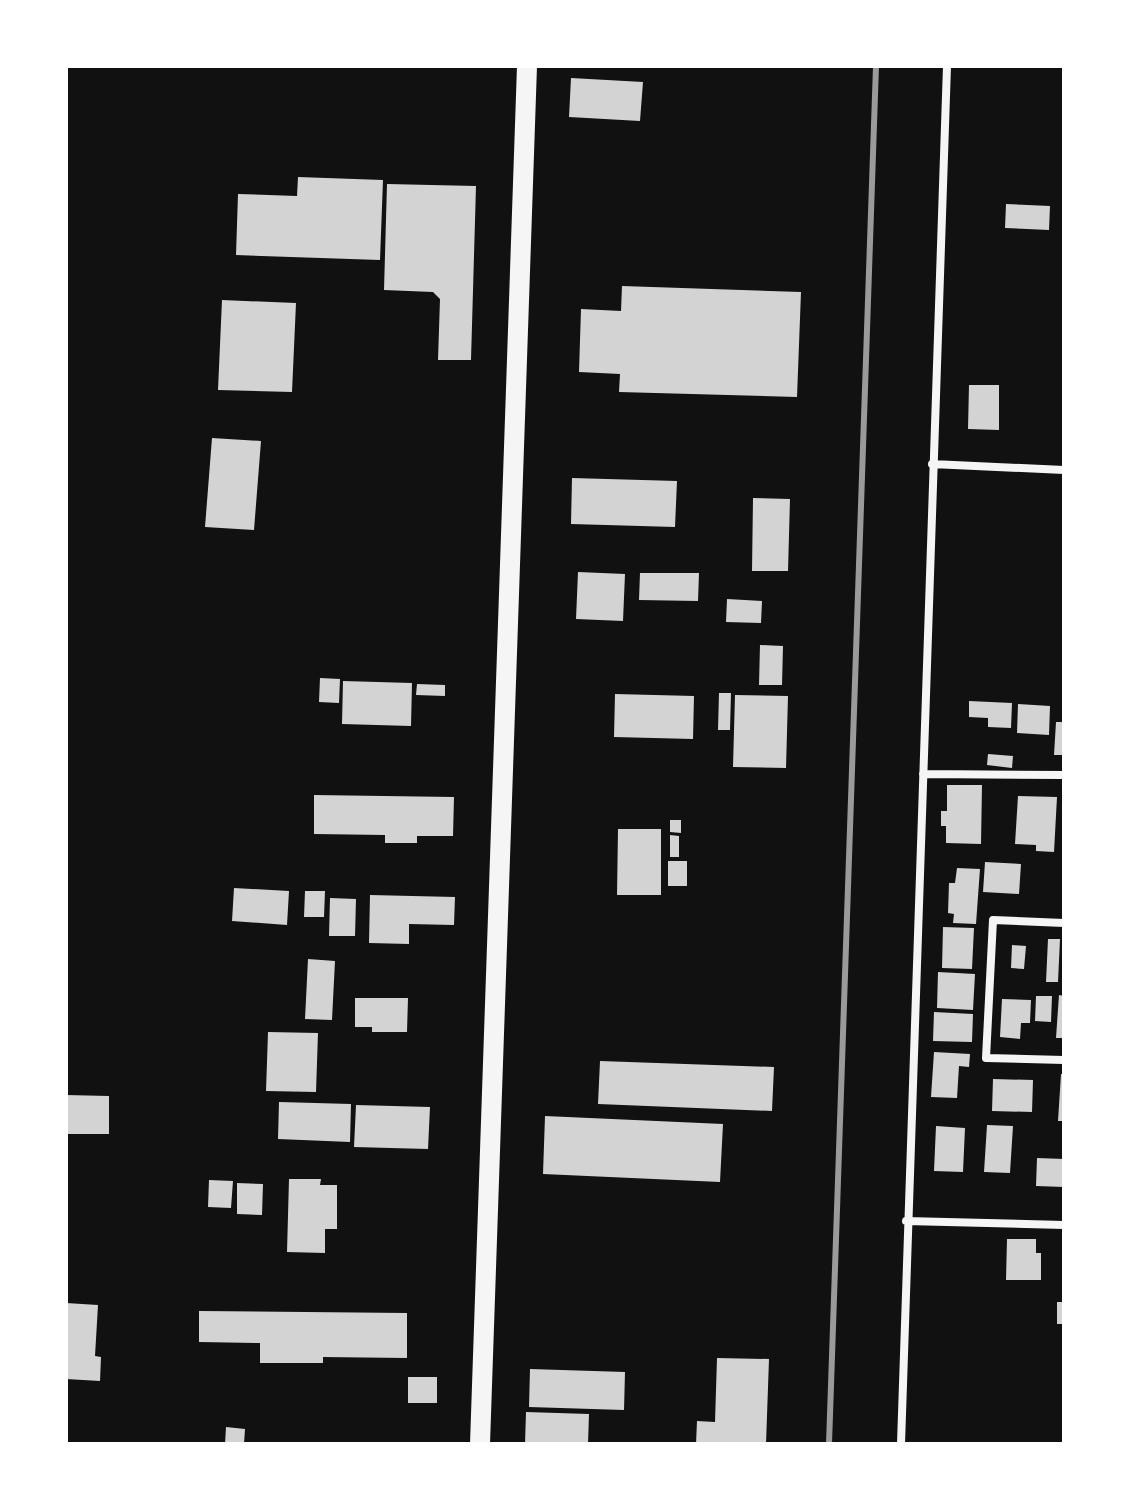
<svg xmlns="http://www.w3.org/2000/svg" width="1130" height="1510" font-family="'Roboto Condensed',sans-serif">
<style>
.building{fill:#d3d3d3}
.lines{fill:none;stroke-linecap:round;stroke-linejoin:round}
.minor{stroke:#f5f5f5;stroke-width:8}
.trunk{stroke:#f5f5f5;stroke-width:20}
.rail{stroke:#9a9a9a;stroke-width:6}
</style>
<rect width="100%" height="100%" fill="#111"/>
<path class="building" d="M571,78L643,82L640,121L569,117Z
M298,177L383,180L380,260L236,255L238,194L297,196Z
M387,184L476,186L471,360H438L440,299L433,292L384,290Z
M1006,204L1050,206L1049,230L1005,228Z
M622,286L801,292L797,397L619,392L620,374L579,372L581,309L621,311Z
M222,300L296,303L292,392L218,390Z
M969,385H999V430L968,429Z
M212,438L261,441L254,530L205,527Z
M572,478L677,481L675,527L571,524Z
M753,498L790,499L788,571H752Z
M578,572L625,574L623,621L576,619Z
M640,573H699L698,601L639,600Z
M727,599L762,601L761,623L726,622Z
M760,645L783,646L782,685H759Z
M320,678L340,679L339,703L319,702Z
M343,681L412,683L411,726L342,724Z
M417,684L445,685V696L416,695Z
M719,693H731L730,730H718Z
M615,694L694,696L693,739L614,737Z
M735,695L788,696L786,768L733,767Z
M969,701L1012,703L1011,728L988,727V718L969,717Z
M1018,704L1050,706L1049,735L1017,733Z
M1056,722H1064V755H1054Z
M988,754L1013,756L1012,768L987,765Z
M947,785H982L981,844L946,843V826H941V811H947Z
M314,795L454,797L453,836H417V843H385V835L314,834Z
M1018,796L1057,797L1054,852L1036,851V845L1015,844Z
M670,820H681V833L670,832Z
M618,829H661V895H617Z
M670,835L679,836V857H670Z
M668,861H687V886H668Z
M985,862L1021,864L1019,894L983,892Z
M957,868L980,869L976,924L953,923L954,914L948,913L949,883H955Z
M234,888L289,891L287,925L232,921Z
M305,891H325L324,917H304Z
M370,895L455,897L454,925L409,924V944L369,943Z
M330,898L356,899L355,936H329Z
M943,927L974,928L972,969L942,968Z
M1048,939H1060L1058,982H1046Z
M1012,945L1026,946L1024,969L1011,968Z
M308,959L335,961L332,1020L305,1019Z
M938,972L975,974L973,1010L937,1008Z
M1059,995L1064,996V1038H1056Z
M1036,996H1052L1051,1022L1035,1021Z
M355,998H408L407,1032H372V1027H355Z
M1002,999L1031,1000L1030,1023H1021L1020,1039L1000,1037Z
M934,1012L973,1014L972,1042L933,1041Z
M268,1032L318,1033L316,1092L266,1091Z
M934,1052L970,1054L969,1067L959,1066L957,1098L931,1097Z
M600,1061L774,1067L772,1111L598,1104Z
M1061,1074H1064V1121H1058Z
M993,1079L1033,1080L1032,1112L992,1111Z
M66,1095L109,1096V1134H66Z
M279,1102L351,1104L350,1142L278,1139Z
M356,1105L430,1107L428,1149L354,1147Z
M545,1116L723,1124L720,1182L543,1174Z
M987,1125L1013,1126L1010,1173L984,1172Z
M936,1126L965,1128L963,1172L934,1171Z
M1037,1158L1064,1159V1187L1036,1186Z
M289,1179H321L320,1185H337V1229H325V1253L287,1252Z
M209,1180L233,1181L231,1208L208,1207Z
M237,1183L263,1184L262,1215L237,1214Z
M1007,1239H1036V1253H1041V1280H1006Z
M1057,1302H1064V1324H1057Z
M66,1303L98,1305L95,1356L101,1357L100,1381L66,1379Z
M199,1311L407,1313V1358L323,1357V1363H260V1343L199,1342Z
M717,1358L769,1359L766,1444H696L697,1421L715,1422Z
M530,1369L625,1372L624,1410L529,1407Z
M408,1377H437V1403H408Z
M526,1412L589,1414L588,1444H525Z
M226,1427L245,1429L244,1444H225Z"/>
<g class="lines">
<path class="minor" d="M932,464L1064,470
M923,774L1064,775
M1064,923L993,920L986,1058L1064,1060
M906,1221L1064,1225
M901,1444L947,66"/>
<path class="trunk" d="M480,1444L527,66"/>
<path class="rail" d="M829,1444L876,66"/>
</g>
<rect width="1130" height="1510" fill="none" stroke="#ffffff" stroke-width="136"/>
</svg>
